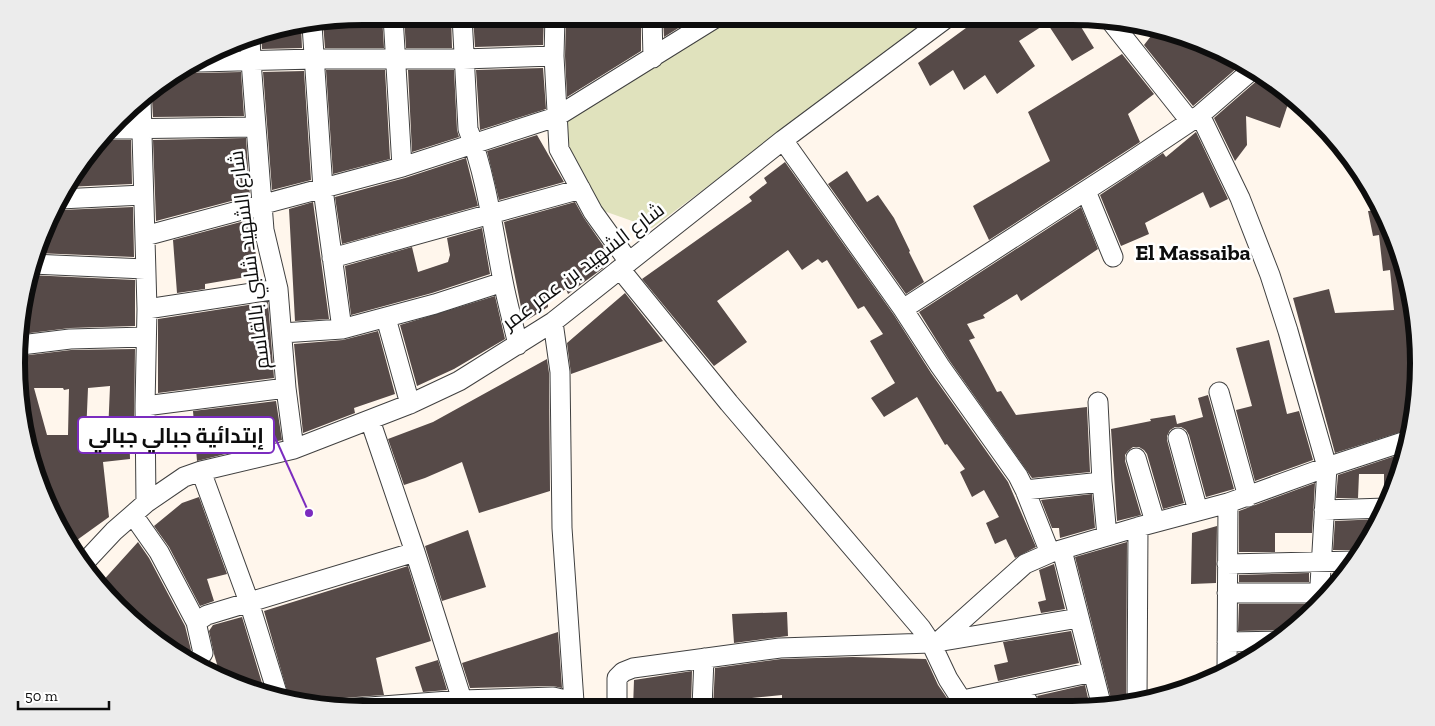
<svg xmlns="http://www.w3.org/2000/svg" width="1435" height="726" font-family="'Zilla Slab',Cairo,serif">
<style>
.cemetery{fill:#e0e2bd}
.building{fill:#564a48;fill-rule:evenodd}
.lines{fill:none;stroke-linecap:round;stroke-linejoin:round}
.minor-casing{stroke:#404040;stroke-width:21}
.minor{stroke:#fff;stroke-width:19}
.labels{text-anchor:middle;stroke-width:5;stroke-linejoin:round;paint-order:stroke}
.street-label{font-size:20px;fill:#0d0d0d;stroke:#fff}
.quarter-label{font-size:22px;font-weight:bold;fill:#0d0d0d;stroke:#fff}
.rim{fill:none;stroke:#0d0d0d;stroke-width:6}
.leader{fill:none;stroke:#7b2cbf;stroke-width:2}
.callout-dot{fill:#7b2cbf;stroke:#fff;stroke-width:2}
.callout{fill:#fff;stroke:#7b2cbf;stroke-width:2}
.callout-label{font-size:21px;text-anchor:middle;font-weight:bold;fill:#0d0d0d}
</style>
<rect width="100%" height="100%" fill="#fff6ec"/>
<path class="cemetery" d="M724,17H934L652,228L601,210L570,151L566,117Z"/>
<path class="building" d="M363,16H382L384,48H325L323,23Z
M404,16H451L452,48H406Z
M473,16H544L543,45L475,47Z
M566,16L641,17V51L567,97L565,56Z
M663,17H696L664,37Z
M981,17H1075L1094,48L1072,61L1047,23L1019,41L1035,66L997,94L985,75L964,90L953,70L930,86L918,63Z
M301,27L302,48L262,49L261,33Z
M1158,27L1225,52L1238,67L1193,106L1144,45Z
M239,41V50H222Z
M1122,54L1154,94L1128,114L1140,142L989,240L973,206L1050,161L1028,112Z
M190,67L194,72L200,73L241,72L244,116L153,117L152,99L149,91L152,88Z
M543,68L546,109L480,130L476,70Z
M326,70H385L390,159L333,174Z
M408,70H454L457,130L459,137L412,152Z
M304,71L311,180L272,190L263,72Z
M1260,78L1273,82L1291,95L1280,128L1246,116L1247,145L1235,161L1214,118Z
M1196,132L1228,199L1210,208L1203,192L1145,223L1149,234L1121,246L1100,195L1163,153L1166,157Z
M537,135L564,182L499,200L487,151Z
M106,137L113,140H131L132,184L66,187L75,171Z
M246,138L250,196L156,221L153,140Z
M466,158L478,206L342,244L335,197L405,178Z
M785,162L894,315L931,373L1008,482L1036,547L1015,558L1006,539L995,544L986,523L999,517L984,490L972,497L960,472L965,469L947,444L945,445L917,397L884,417L871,398L895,383L870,341L883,334L864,306L858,309L827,260L822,263L818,259L802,270L788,250L717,301L747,342L714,366L642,279L752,201L749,197L767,183L764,178Z
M847,171L867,202L878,195L894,218L910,251L909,252L924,282L906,294L828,184Z
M313,202L329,319L295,321L289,209Z
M575,202L584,218L609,254L602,260L606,266L568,294L566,289L549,299L550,301L548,302V307L524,322L504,222Z
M133,207L134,257L36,253L43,230L54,209L61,210Z
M1081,207L1098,249L1021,301L1017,294L983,315L985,318L967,324L975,338L969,340L988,375L997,392L1001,391L1016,415L1087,407L1090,472L1032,478L949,360L919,312Z
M1382,210L1400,251L1413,305L1410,429L1335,453L1293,298L1329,289L1335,313L1394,310L1390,270L1383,271L1379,235L1373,236L1368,211Z
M252,219L258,275L205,284V289L177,293L173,240Z
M482,228L490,274L432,293L351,315L345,266L412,247L418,272L448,262L450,255L447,238Z
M29,275L135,280V326L70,328L22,334L23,295Z
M625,293L663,341L571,374L567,343Z
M495,296L505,339L454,369L417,386L400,325Z
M268,302L274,378L158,393V319Z
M378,331L395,394L354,408L355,413L303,433L294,344L343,340Z
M1269,340L1287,414L1299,411L1313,460L1255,481L1236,410L1252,406L1236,348Z
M135,349L134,427H129L130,459L103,462L109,517L77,540L73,546L52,516L30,444V425H24L19,408L21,356L71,350ZM110,386L108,434L86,435L88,388ZM34,388H63L64,390L69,389L68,435H47Z
M547,359L549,373L550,491L479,513L462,462L425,478L404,485L388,439L433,422Z
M1208,395L1234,489L1206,497L1189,435L1186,430L1181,427H1175L1170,430L1167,436V440L1184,503L1163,509L1147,454L1144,450L1139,447H1133L1128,451L1125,455V461L1141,515L1117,521L1111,429L1151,421L1150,419L1175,415L1177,424L1203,417L1198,398Z
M276,401L282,440L197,461L193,411Z
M1407,452L1390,498L1384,497V474H1359L1358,498H1336L1338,475Z
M1315,483L1312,533H1275V552H1239V511Z
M1092,494L1095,528L1060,538L1059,528H1052L1041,500Z
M199,497L227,574L207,579L214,601L200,606L169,547L154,526L182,503Z
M1381,519L1361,552L1355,550H1333L1335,521Z
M1217,526L1216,583L1191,584L1192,533Z
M468,530L486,587L442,601L425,546Z
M138,542L149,558L185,626L191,650L186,657L118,608L100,584Z
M1127,542L1126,704L1113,707L1075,557Z
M1054,564L1065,609L1041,613L1038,602L1046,600L1039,570Z
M408,566L431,641L376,658L384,695L342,698L336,700L333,705L321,706L290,701L264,611Z
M1309,573V582H1239V575Z
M1239,604H1308L1311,610L1287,634L1279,630L1238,631Z
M787,612L788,636L734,643L732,614Z
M242,617L265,693L263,694L221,678L214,654L209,631L213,625Z
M1071,631L1079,663L998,681L994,665L1008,662L1003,642Z
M558,632L562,688L553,686L470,688L462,663Z
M1238,653H1258L1238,664Z
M853,657L926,659L938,685L953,707L847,708L846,704L803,701V708H782V695L742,699L741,708H713L715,668L781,659Z
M438,660L447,690L423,692L415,667Z
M692,671L691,708H633L634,680Z
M1085,685L1090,707H1042L1037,696Z
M1014,701L1018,707H999L997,704Z"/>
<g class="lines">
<defs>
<path id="minor" d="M393,16L402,167
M462,16L468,129C487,178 493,231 503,281C507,302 513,323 518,345
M555,16L554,56L559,149L593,212L629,262
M652,17L653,58
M1109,19L1190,121
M312,25L323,189L342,329
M250,35L251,61L264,230L278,289L286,388L294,449
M200,62L315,59H463L554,56
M141,99L147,309L145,406L146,503
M1200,115L1240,198L1270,275L1288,331L1327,467L1319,602
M113,129L256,127
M783,140L903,309L940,366L1018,476L1025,490L1050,553L1138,527L1228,503L1327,467L1409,440
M1086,191L1113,257
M60,199L143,195
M145,236L402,167L556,117L717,17
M332,258L581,189
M32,264L145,269
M620,269L729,403L921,628L931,643L1079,618
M147,309L278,289
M903,309L1130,162L1200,115L1253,69
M386,318L410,404
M553,322L560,372L562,528L574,702L579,708
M282,333L342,329L435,304L503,282
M21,345L70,339L146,337
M1219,392L1248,497
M145,406L286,388
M370,420L415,552L462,700
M1178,438L1198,511
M1136,458L1155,522
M201,471L249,602L279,699
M1102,482L1107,536
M1025,490L1102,482L1098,402
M1324,510L1386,508
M133,515L159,552L196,622
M1062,550L1102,707
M85,562L114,531L146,503L184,477L201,471L294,449L410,404L459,381L553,322L783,140L948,17
M1227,564L1355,561
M1227,593H1319
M939,641L1025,564L1050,553
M1227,642L1279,641
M195,664L203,653L196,622L207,615L415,552
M1227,671L1228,503
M1020,689L1031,707
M963,700L1093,672
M1137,702L1138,527
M617,708V678L623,672L633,668L780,648L931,643L948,679L966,707
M702,708L704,658
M343,709L462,700L553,697L574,702"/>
</defs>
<use href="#minor" class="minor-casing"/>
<use href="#minor" class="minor"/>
</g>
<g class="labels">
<g class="street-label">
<text transform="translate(249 260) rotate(-97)" y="7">شارع الشهيد شلبي بالقاسم</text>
<text transform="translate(583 266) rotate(-37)" y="7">شارع الشهيد بن عمر عمر</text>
</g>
<g class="quarter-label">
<text x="1193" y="260">El Massaiba</text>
</g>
</g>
<path d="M0 0H1435V726H0ZM363 25H1072A338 338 0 0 1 1410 363V363A338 338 0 0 1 1072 701H363A338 338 0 0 1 25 363V363A338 338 0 0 1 363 25Z" fill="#ececec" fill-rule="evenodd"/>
<path class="rim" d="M363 25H1072A338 338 0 0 1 1410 363V363A338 338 0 0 1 1072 701H363A338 338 0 0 1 25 363V363A338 338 0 0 1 363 25Z"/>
<path class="leader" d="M309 513L274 435"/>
<circle class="callout-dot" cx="309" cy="513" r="5"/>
<rect class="callout" x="78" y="417" width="196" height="36" rx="5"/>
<g class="callout-label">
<text x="176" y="443">إبتدائية جبالي جبالي</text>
</g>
<path d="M18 701v8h91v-8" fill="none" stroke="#0d0d0d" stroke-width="2.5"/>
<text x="25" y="701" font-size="15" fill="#0d0d0d" stroke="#ffffff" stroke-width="4" paint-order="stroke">50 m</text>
</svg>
